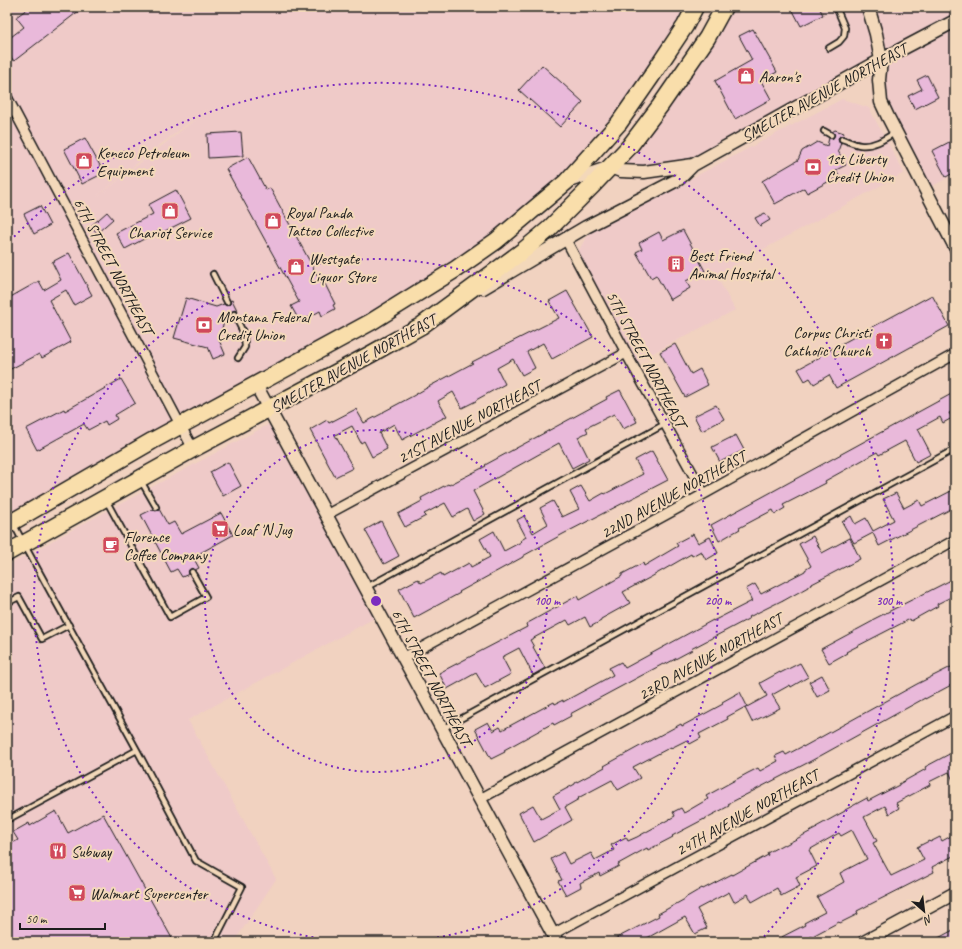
<svg xmlns="http://www.w3.org/2000/svg" width="962" height="949" font-family="Caveat,sans-serif">
<style>
.built{fill:#efcac8;fill-rule:evenodd}
.building{fill:#e9b9da;stroke:#1c1c1c}
.lines{fill:none;stroke-linecap:round;stroke-linejoin:round}
.lane-casing{stroke:#1c1c1c;stroke-width:8}
.street-casing{stroke:#1c1c1c;stroke-width:12}
.secondary-casing{stroke:#1c1c1c;stroke-width:15}
.highway-casing{stroke:#1c1c1c;stroke-width:19}
.lane{stroke:#f3d8ba;stroke-width:4.5}
.street{stroke:#f3d8ba;stroke-width:9}
.secondary{stroke:#f3d8ba;stroke-width:12}
.highway{stroke:#f9deab;stroke-width:16}
.ring{fill:none;stroke:#7b2cbf;stroke-width:2;stroke-dasharray:2 4}
.labels{text-anchor:middle;stroke-width:4;stroke-linejoin:round;paint-order:stroke}
.poi-label{font-size:16px;fill:#1c1c1c;stroke:#f3d8ba;text-anchor:start}
.street-label{font-size:16px;fill:#1c1c1c;stroke:#f3d8ba}
.centre{fill:#7b2cbf;stroke:#f3d8ba;stroke-width:2}
.ring-label{font-size:12px;text-anchor:middle;font-weight:bold;fill:#7b2cbf;stroke:#f3d8ba;stroke-width:4;stroke-linejoin:round;paint-order:stroke}
</style>
<rect width="100%" height="100%" fill="#f1d2c0"/>
<filter id="ink" filterUnits="userSpaceOnUse"><feTurbulence type="fractalNoise" baseFrequency=".025" numOctaves="2"/><feDisplacementMap in="SourceGraphic" scale="8" xChannelSelector="R" yChannelSelector="G"/><feConvolveMatrix kernelMatrix="1 2 1 2 8 2 1 2 1" color-interpolation-filters="sRGB"/></filter>
<g filter="url(#ink)">
<path class="built" d="M7,7H695L566,182L371,322L7,523ZM206,110V111L98,196L152,151Z
M724,7H955V174L925,190L888,117L881,61L693,165L610,167Z
M842,99L869,108L904,173L716,275L735,310L632,364L575,256L590,232Z
M275,421L380,615L188,720L276,879L234,942H7V566L81,525Z"/>
<path class="building" d="M30,7H84L14,61L7,52V40L24,27L16,17Z
M791,7H819L823,15L801,26Z
M753,29L777,72L761,81L771,99L735,119L715,81L752,60L739,36Z
M542,65L583,102L560,127L519,90Z
M927,75L938,97L915,109L908,96L922,89L917,80Z
M835,130L844,133L843,136H840L838,138L839,141L841,143L838,151L846,165L836,170L839,176L807,193L804,188L775,204L762,181L798,160L802,151L817,142L827,146L829,138H833L834,136V133L832,132Z
M241,132L243,156L208,158L207,134Z
M85,138L104,173L82,184L64,149Z
M955,139V172L946,177L932,151Z
M248,157L266,190L270,188L322,284L324,282L335,304L333,305L335,309L322,316L320,311L300,322L291,306L299,302L226,169Z
M176,190L191,218L163,232L161,230L125,249L116,233L153,214L148,205Z
M40,206L50,225L34,234L24,214Z
M107,212L113,219L97,233L91,226Z
M765,213L770,220L760,226L755,218Z
M683,230L705,271L686,281L690,288L670,300L656,275L651,278L636,252L642,249L639,243L659,232L663,240Z
M69,253L92,295L74,305L66,290L49,300L71,342L42,358L39,354L7,371V299L39,281L44,290L61,280L52,262Z
M567,291L593,337L552,359L543,343L527,352L535,368L522,375L513,359L497,368L505,384L476,400V401L462,408L453,392L438,401L447,416L402,440L394,424L379,433L387,449L372,457L364,441L361,443L352,426L335,435L353,468L335,477L310,430L327,420L329,423L356,409L364,423L383,413V412L413,396L430,386L473,363L472,362L559,318L549,301Z
M932,295L949,326L836,388L829,375L814,384L810,378L805,381L798,369L820,357L819,356Z
M186,298L216,307L224,304L225,305H228L230,304V301L232,300L238,312L233,311L231,312L230,315L225,317L219,340L225,354L213,359L208,347L174,338Z
M675,344L691,374L700,369L708,385L685,397L660,352Z
M121,379L135,403L115,415L117,419L107,425L105,421L88,430L84,424L37,450L26,429L64,409L65,411Z
M620,390L637,422L623,429L614,414L586,428L588,432L578,437L589,459L572,468L559,443L473,491L485,514L473,521L467,509L453,517L445,503L424,514L426,516L405,527L398,514L422,501L421,498L448,484L449,485L486,466L485,465L607,399L606,397Z
M955,392V410L949,413L952,418L943,423L940,417L918,429L931,454L916,462L905,441L879,455L877,452L825,481L826,483L783,505L785,508L775,514L773,510L739,528L740,529L719,541L711,525Z
M716,405L724,419L702,431L694,416Z
M736,435L744,450L720,462L712,447Z
M652,451L668,480L563,534L523,556V557L459,592L460,593L414,618L399,589L418,579L421,583L441,573L443,577L469,563L471,567L490,557L480,539L494,531L504,551L521,542L520,541L526,537L517,520L524,516L533,533L548,524L540,508L553,501L562,517L579,509L570,492L581,486L590,501L604,493L605,494L643,474L635,460Z
M228,462L241,486L223,496L210,472Z
M955,489V507L879,546L873,533L854,543L842,522L851,516L855,524L866,518L873,531L894,520L883,499L896,493L904,508L919,500L922,506Z
M153,509L156,511L159,509L168,525L174,522L181,534L221,513L233,535L193,557L199,568L195,570L194,569H191L189,570V574L182,577L177,569L171,572L141,515Z
M381,521L399,556L384,564L365,530Z
M693,534L698,543L710,537L718,553L706,560L701,551L692,556L691,554L651,577L623,592L630,603L601,619V621L590,627L585,617L570,625L567,620L530,640L534,647H533L545,668L533,675L519,648L502,657L511,674L485,688L476,673L447,689L439,673L527,627L526,624L577,596L579,600L622,576V574L643,563L644,566L678,546L676,543Z
M813,536L822,553L850,538L860,559L808,586V587L783,601V600L749,617L750,618L691,649L692,650L664,665L663,664L570,714L571,716L554,725L553,723L504,750L505,752L491,759L475,729L488,722L493,731L500,727L502,730L554,702L555,704L563,700V702L613,675L609,668L621,662L625,668L713,620V621L752,601L746,589L755,584L761,594L805,571V570L811,566L799,544Z
M955,578V595L937,604L938,606L911,621L910,619L846,652L847,653L829,663L821,649L873,621L872,620Z
M800,663L808,677L791,687L790,685L772,695L780,708L752,722L745,708L767,696L760,683L780,672V673Z
M955,665V683L925,699V698L811,761L728,804L729,806L672,836L673,837L648,850L647,848L618,864L619,866L600,876L599,873L580,883L581,887L566,895L558,881L562,880L551,859L563,852L569,864L591,853L595,860L614,850L611,845L626,837L628,841L637,837L675,816L673,812L681,808L684,813L708,799L706,796L748,773L758,768L760,771L778,761L775,756L784,752L786,755L803,746V747L917,684Z
M822,675L830,690L817,697L809,682Z
M740,692L747,706L727,717L728,719L699,734L701,738L690,744L687,740L671,748V747L633,767L640,778L618,790L612,780L578,798L579,799L565,807L572,820L534,842L519,813L533,805L541,819L560,809L553,796L575,784V783L605,767L604,766L642,745L681,724L682,726L723,704L722,702Z
M955,751V784L949,772L929,782L930,785L896,803L899,808L889,814L885,806L864,817L877,841L873,843L891,876L924,860L917,847L929,841L930,842L940,837L942,841L955,834V855L932,867L934,872L857,911L858,914L840,923L839,922L801,942H772L805,925L804,923L825,912L817,897L844,882L840,873L867,859L852,830L841,836L839,833L809,850L817,866L796,877L800,886L781,896L777,888L752,902L748,894L734,902L729,892L697,909L707,928L695,934L685,917L640,942H609L659,916L658,914L685,899V898L702,888L703,889L732,874V875L768,855L767,853L784,844L785,845L817,828L816,827L845,811V810L867,798L868,801L899,785V784L926,769L925,767Z
M56,811L68,833L103,814L174,942H7V846L18,840L13,832L29,823L30,826Z
M955,929V942H931Z"/>
<g class="lines">
<defs>
<path id="lane" d="M829,48L839,42L844,36L845,28L836,7
M824,131L831,135
M842,139C848,141 854,144 860,145C873,147 885,139 896,132
M213,274L227,302
M234,314L244,334L245,347L238,358
M141,481L156,507
M106,500L170,617L206,597L192,572
M367,587L665,424
M7,603L19,597L42,639L69,625
M442,729L955,449
M137,750L196,861L242,887L214,942
M7,820L137,750L24,544L14,525"/>
<path id="street" d="M7,97L193,449
M565,238L632,364L704,494
M326,515L626,353
M403,658L704,494L955,354
M480,799L955,540
M553,934L955,716"/>
<path id="secondary" d="M868,7L876,34L881,60L879,80L881,102L888,117L955,247
M566,182L610,167L621,171L644,172L693,165
M483,288L586,227L679,179L693,165L881,60L955,21
M256,385L557,942
M864,942L955,893"/>
<path id="highway" d="M7,525L152,441L371,322L456,269L496,241L566,182L619,123L651,77L685,26L695,7
M7,553L193,449L371,354L421,326L524,250L549,229L593,185L629,147L660,106L707,38L724,7"/>
</defs>
<use href="#lane" class="lane-casing"/>
<use href="#street" class="street-casing"/>
<use href="#secondary" class="secondary-casing"/>
<use href="#highway" class="highway-casing"/>
<use href="#lane" class="lane"/>
<use href="#street" class="street"/>
<use href="#secondary" class="secondary"/>
<use href="#highway" class="highway"/>
</g>
</g>
<g class="ring">
<circle cx="376" cy="601" r="171"/>
<path d="M349 942A342 342 0 1 1 403 942"/>
<path d="M10 241A513 513 0 0 1 760 941"/>
</g>
<defs>
<symbol id="shop-square" viewBox="-11 -11 22 22"><rect x="-9" y="-9" width="18" height="18" rx="4" fill="#d1495b" stroke="#f3d8ba"/><path d="M-5-2.5h2.3a2.7 3.5 0 0 1 5.4 0H5L5.5 6h-11ZM-1.5-2.5h3a1.5 2.3 0 0 0-3 0Z" fill="#fff"/></symbol>
<symbol id="bank-square" viewBox="-11 -11 22 22"><rect x="-9" y="-9" width="18" height="18" rx="4" fill="#d1495b" stroke="#f3d8ba"/><path d="M-6-4H6V4H-6ZM0-2.3a2.3 2.3 0 1 0 0 4.6a2.3 2.3 0 1 0 0-4.6Z" fill="#fff"/></symbol>
<symbol id="building-square" viewBox="-11 -11 22 22"><rect x="-9" y="-9" width="18" height="18" rx="4" fill="#d1495b" stroke="#f3d8ba"/><path d="M-4-6H4V6H1V3H-1V6H-4ZM-2.5-4.3h1.7v1.8h-1.7ZM.8-4.3h1.7v1.8H.8ZM-2.5-1h1.7V.8h-1.7ZM.8-1h1.7V.8H.8Z" fill="#fff"/></symbol>
<symbol id="church-square" viewBox="-11 -11 22 22"><rect x="-9" y="-9" width="18" height="18" rx="4" fill="#d1495b" stroke="#f3d8ba"/><path d="M-1.2-6h2.4v3.5h3.3v2.4h-3.3V6h-2.4V-.1h-3.3v-2.4h3.3Z" fill="#fff"/></symbol>
<symbol id="supermarket-square" viewBox="-11 -11 22 22"><rect x="-9" y="-9" width="18" height="18" rx="4" fill="#d1495b" stroke="#f3d8ba"/><path d="M-6-5.5h2.5l.6 2H6L4.5 2H-2.5L-4.4-4H-6ZM-1.5 3.2a1.3 1.3 0 1 0 .1 0ZM3 3.2a1.3 1.3 0 1 0 .1 0Z" fill="#fff"/></symbol>
<symbol id="cafe-square" viewBox="-11 -11 22 22"><rect x="-9" y="-9" width="18" height="18" rx="4" fill="#d1495b" stroke="#f3d8ba"/><path d="M-5.5-4.5H6V0H3Q3 3.5 0 3.5H-2.5Q-5.5 3.5-5.5 0ZM3-3.2v2h1.7v-2ZM-6 4.5H4V6H-6Z" fill="#fff"/></symbol>
<symbol id="restaurant-square" viewBox="-11 -11 22 22"><rect x="-9" y="-9" width="18" height="18" rx="4" fill="#d1495b" stroke="#f3d8ba"/><path d="M-5-6h1v4h1v-4h1v4h1v-4h1v5L-1.5 .5V6h-2V.5L-5-1ZM5-6V6H3V1.5H1.5Q1.5-4 5-6Z" fill="#fff"/></symbol>
</defs>
<g fill-rule="evenodd">
<use href="#shop-square" x="736" y="66" width="20" height="20"/>
<use href="#shop-square" x="74" y="151" width="20" height="20"/>
<use href="#bank-square" x="803" y="157" width="20" height="20"/>
<use href="#shop-square" x="160" y="201" width="20" height="20"/>
<use href="#shop-square" x="263" y="211" width="20" height="20"/>
<use href="#building-square" x="666" y="254" width="20" height="20"/>
<use href="#shop-square" x="286" y="257" width="20" height="20"/>
<use href="#bank-square" x="194" y="315" width="20" height="20"/>
<use href="#church-square" x="874" y="331" width="20" height="20"/>
<use href="#supermarket-square" x="210" y="519" width="20" height="20"/>
<use href="#cafe-square" x="101" y="535" width="20" height="20"/>
<use href="#restaurant-square" x="48" y="841" width="20" height="20"/>
<use href="#supermarket-square" x="67" y="883" width="20" height="20"/>
</g>
<g class="labels">
<g class="poi-label">
<text x="759" y="82">Aaron's</text>
<text x="97" y="158">Keneco Petroleum<tspan x="97" dy="18">Equipment</tspan></text>
<text x="826" y="164">1st Liberty<tspan x="826" dy="18">Credit Union</tspan></text>
<text x="286" y="218">Royal Panda<tspan x="286" dy="18">Tattoo Collective</tspan></text>
<text x="170" y="238" text-anchor="middle">Chariot Service</text>
<text x="689" y="261">Best Friend<tspan x="689" dy="18">Animal Hospital</tspan></text>
<text x="309" y="264">Westgate<tspan x="309" dy="18">Liquor Store</tspan></text>
<text x="217" y="322">Montana Federal<tspan x="217" dy="18">Credit Union</tspan></text>
<text x="871" y="338" text-anchor="end">Corpus Christi<tspan x="871" dy="18">Catholic Church</tspan></text>
<text x="233" y="535">Loaf 'N Jug</text>
<text x="124" y="542">Florence<tspan x="124" dy="18">Coffee Company</tspan></text>
<text x="71" y="857">Subway</text>
<text x="90" y="899">Walmart Supercenter</text>
</g>
<g class="street-label">
<text transform="translate(824 92) rotate(-29)" y="6">SMELTER AVENUE NORTHEAST</text>
<text transform="translate(114 266) rotate(62)" y="6">6TH STREET NORTHEAST</text>
<text transform="translate(647 359) rotate(62)" y="6">5TH STREET NORTHEAST</text>
<text transform="translate(353 363) rotate(-29)" y="6">SMELTER AVENUE NORTHEAST</text>
<text transform="translate(469 421) rotate(-28)" y="6">21ST AVENUE NORTHEAST</text>
<text transform="translate(673 494) rotate(-29)" y="6">22ND AVENUE NORTHEAST</text>
<text transform="translate(710 656) rotate(-29)" y="6">23RD AVENUE NORTHEAST</text>
<text transform="translate(432 677) rotate(62)" y="6">6TH STREET NORTHEAST</text>
<text transform="translate(747 812) rotate(-29)" y="6">24TH AVENUE NORTHEAST</text>
</g>
</g>
<circle cx="376" cy="601" r="6" class="centre"/>
<g class="ring-label">
<text x="547" y="605">100 m</text>
<text x="718" y="605">200 m</text>
<text x="889" y="605">300 m</text>
</g>
<rect width="962" height="949" fill="none" stroke="#f3d8ba" stroke-width="24"/>
<rect x="12" y="12" width="938" height="925" fill="none" stroke="#1c1c1c" stroke-width="1.5" filter="url(#ink)"/>
<g transform="translate(924 911) rotate(152)" stroke="#f3d8ba" stroke-width="3" paint-order="stroke">
<path d="M0-3L7 15L0 10L-7 15Z" fill="#1c1c1c"/>
<text y="-6" font-size="11" font-weight="bold" text-anchor="middle" fill="#1c1c1c">N</text>
</g>
<path d="M20 923v6h85v-6" fill="none" stroke="#1c1c1c" stroke-width="2"/>
<text x="26" y="923" font-size="12" fill="#1c1c1c" stroke="#f3d8ba" stroke-width="3" paint-order="stroke">50 m</text>
</svg>
